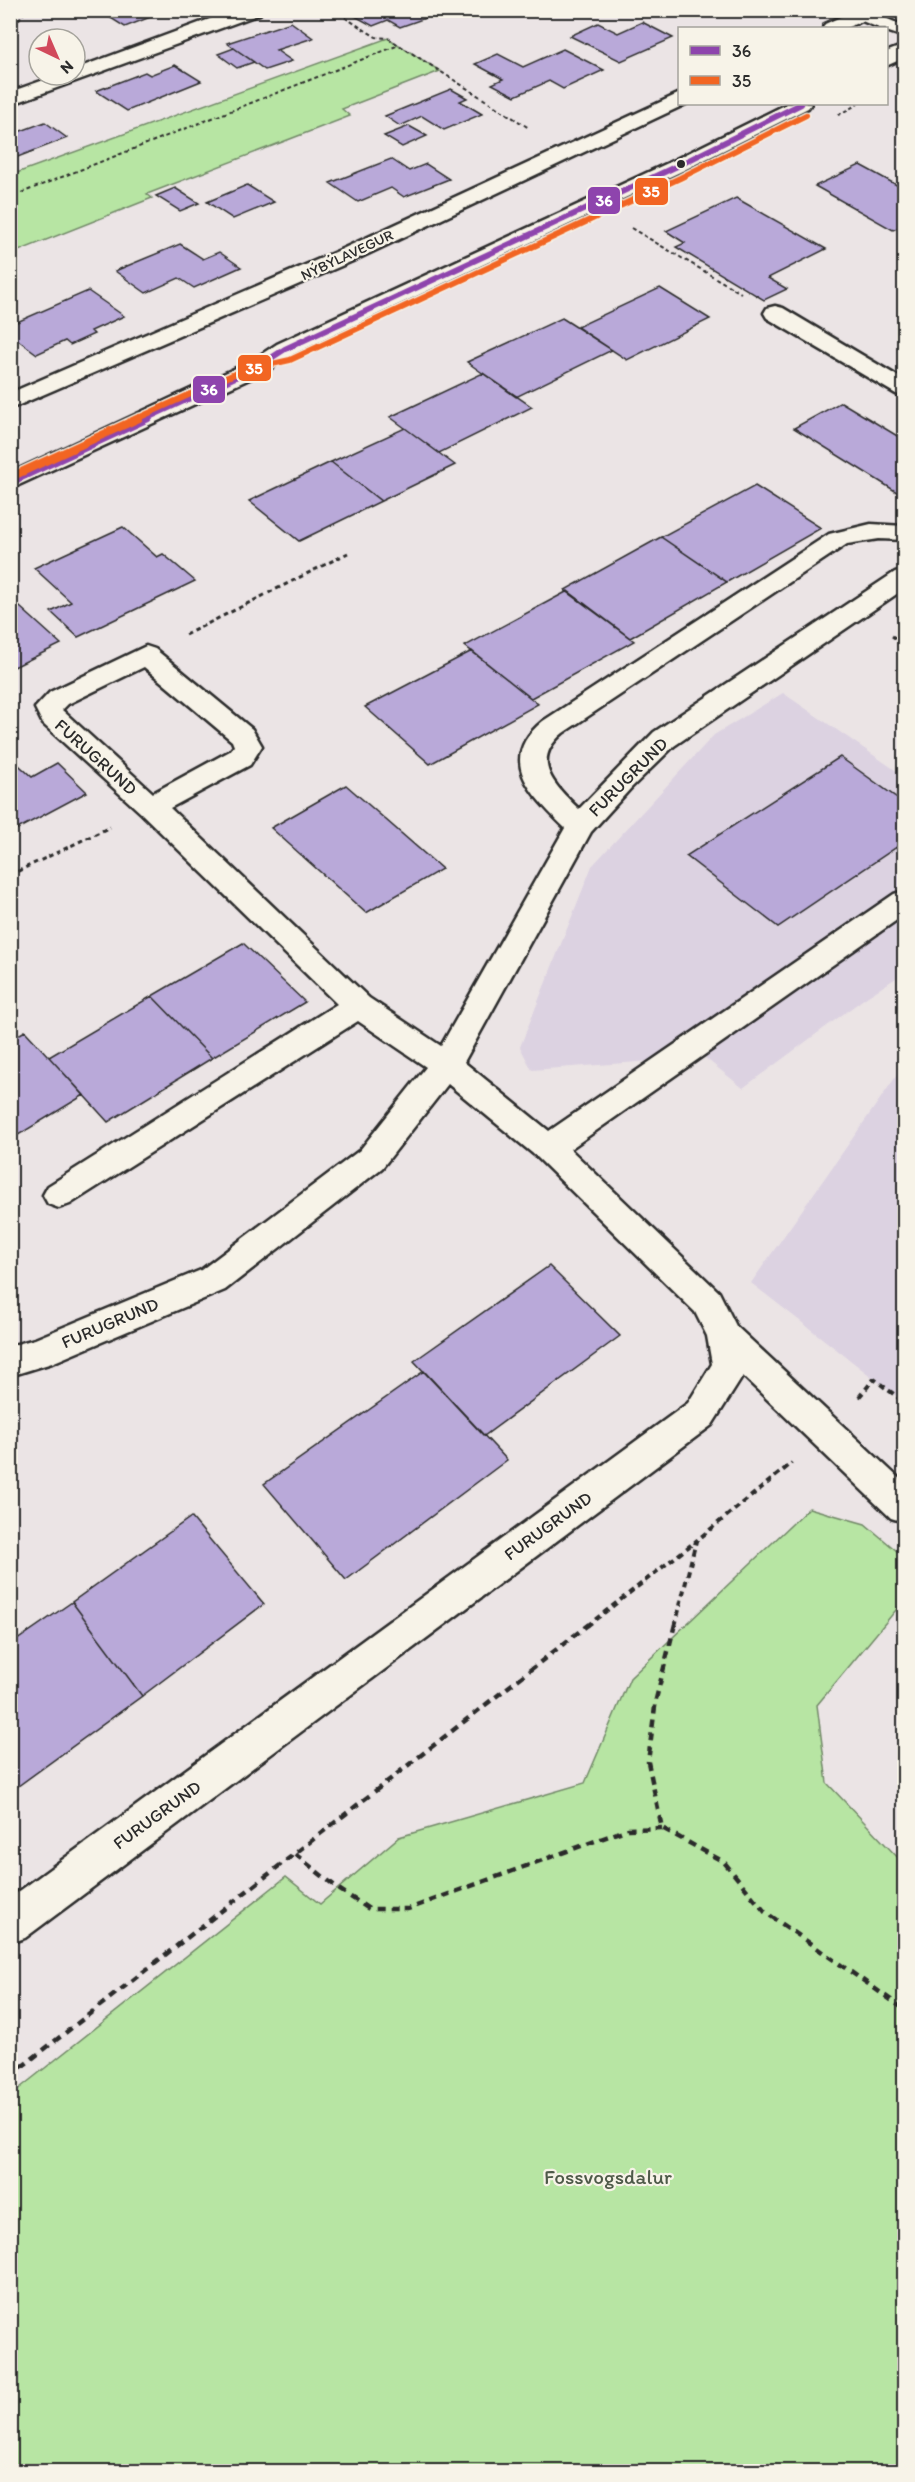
<svg xmlns="http://www.w3.org/2000/svg" width="915" height="2482" font-family="Itim,sans-serif">
<style>
.built{fill:#dcd2e1}
.green{fill:#b7e5a3;stroke:#718867;stroke-width:1.5}
.building{fill:#b9a9d9;stroke:#2b2b2b;stroke-width:1.5}
.lines{fill:none;stroke-linecap:round;stroke-linejoin:round}
.minor-casing{stroke:#2b2b2b;stroke-width:5}
.major-casing{stroke:#2b2b2b;stroke-width:5}
.path-far3{stroke:#2b2b2b;stroke-width:2;stroke-dasharray:4 3;stroke-linecap:butt}
.path-far2{stroke:#2b2b2b;stroke-width:3;stroke-dasharray:4.5 4;stroke-linecap:butt}
.path-far1{stroke:#2b2b2b;stroke-width:4;stroke-dasharray:6 4.5;stroke-linecap:butt}
.path{stroke:#2b2b2b;stroke-width:4.5;stroke-dasharray:8 6;stroke-linecap:butt}
.minor{fill:#f7f3e8;fill-rule:evenodd}
.major{fill:#f7f3e8;fill-rule:evenodd}
.bus-1-far1-casing{stroke:#f7f3e8;stroke-width:9}
.bus-1-casing{stroke:#f7f3e8;stroke-width:11}
.bus-2-far1-casing{stroke:#f7f3e8;stroke-width:9}
.bus-2-casing{stroke:#f7f3e8;stroke-width:11}
.bus-1-far1{stroke:#8e44ad;stroke-width:6}
.bus-1{stroke:#8e44ad;stroke-width:8}
.bus-2-far1{stroke:#f26522;stroke-width:6}
.bus-2{stroke:#f26522;stroke-width:8}
.bus-dot{fill:#2b2b2b;stroke:#f7f3e8;stroke-width:2}
.labels{text-anchor:middle;stroke-width:4.5;stroke-linejoin:round;paint-order:stroke}
.far-street-label{font-size:15px;fill:#2b2b2b;stroke:#f7f3e8}
.street-label{font-size:18px;fill:#2b2b2b;stroke:#f7f3e8}
.near-park-label{font-size:21px;fill:#4e5a49;stroke:#f7f3e8}
.line-badge{stroke:#f7f3e8;stroke-width:2}
.badge-label{font-size:16px;text-anchor:middle;font-weight:bold;fill:#fff}
</style>
<rect width="100%" height="100%" fill="#ebe4e5"/>
<filter id="ink" filterUnits="userSpaceOnUse"><feTurbulence type="fractalNoise" baseFrequency=".0167" numOctaves="2"/><feDisplacementMap in="SourceGraphic" scale="12" xChannelSelector="R" yChannelSelector="G"/><feConvolveMatrix kernelMatrix="1 2 1 2 8 2 1 2 1" color-interpolation-filters="sRGB"/></filter>
<g filter="url(#ink)">
<path class="built" d="M783,693L904,776V973L865,998L743,1088L704,1057L532,1070L520,1047L592,866L714,735Z
M904,1065V1402L751,1283Z"/>
<path class="green" d="M388,38L440,71L342,109L350,116L147,194L152,198L11,254V175Z
M809,1508L865,1524L904,1557V1586L901,1604L817,1705L827,1783L904,1864V2471H11V2095L286,1877L320,1904L399,1837L585,1783L630,1678Z"/>
<path class="building" d="M98,10H160L163,12L125,27Z
M344,10H448L400,27L388,20L373,26Z
M291,22L313,38L276,50L292,61L265,70L227,43Z
M642,22L673,38L621,61L570,36L598,23L618,33Z
M234,48L254,62L237,68L218,54Z
M563,49L604,70L563,89L549,81L515,96L492,84L503,79L475,64L498,54L523,67Z
M175,65L201,81L127,111L96,91L145,72L150,75Z
M451,89L467,98L460,101L482,114L444,130L422,116L400,126L385,116Z
M45,122L67,138L10,160V135Z
M409,126L427,136L402,147L384,136Z
M391,159L409,171L426,164L449,179L404,197L391,188L358,202L330,183Z
M860,165L904,189V225L893,230L815,186Z
M247,185L274,202L233,219L207,202Z
M175,188L199,203L180,211L156,196Z
M736,198L826,249L768,278L787,289L764,300L676,247L685,243L666,231Z
M180,244L203,259L219,252L241,267L194,288L179,278L146,293L115,271Z
M660,288L710,319L627,360L577,327Z
M88,291L124,316L91,331L94,334L70,345L65,341L37,354L10,334V325Z
M562,318L612,350L516,397L467,362Z
M483,373L532,407L439,453L390,417Z
M841,402L904,440V491L900,494L794,428Z
M405,428L455,465L381,501L331,462Z
M331,462L381,501L299,541L249,501Z
M755,486L821,528L727,582L661,537Z
M123,527L157,557L163,554L195,581L78,637L51,612L71,602L34,568Z
M661,537L727,582L630,638L565,590Z
M568,591L634,641L531,698L465,646Z
M10,598L61,644L10,669Z
M472,651L538,704L430,764L365,707Z
M10,757L32,777L57,763L87,792L10,833Z
M840,757L904,803V842L778,927L686,856Z
M346,785L442,869L366,913L271,828Z
M243,943L305,1002L212,1058L152,996Z
M152,996L212,1058L108,1122L49,1057Z
M25,1031L84,1095L10,1140V1040Z
M549,1266L620,1336L484,1436L414,1361Z
M424,1371L507,1460L346,1580L264,1484Z
M191,1517L264,1604L142,1696L72,1602Z
M72,1602L142,1696L14,1789L10,1784V1645Z"/>
<g class="lines">
<defs>
<path id="minor" d="M234,10H262L260,14L10,105V92L58,75H75V69Z
M856,10H882L878,15L904,26V37L886,31V28H879L862,21L846,28H823L825,24Z
M680,93V104H686L355,260L10,409V393L340,250Z
M775,306L783,308L904,380V396L896,394L767,318L764,313L767,308Z
M871,524L904,526V540L879,539L847,544L563,733C529,761 555,786 579,809L654,732L895,572L904,570V589L674,746L631,788L591,832L464,1062L549,1131L894,894L904,891V915L570,1149L719,1292L736,1326L904,1483V1522L891,1518L743,1376L712,1425L25,1938L10,1943V1898L688,1403L712,1364L707,1336L695,1312L537,1157L448,1084L382,1168L225,1290L52,1363L10,1376V1346L35,1339L201,1270L360,1150L426,1067L358,1021L70,1204L59,1208L48,1204L43,1195L48,1186L337,1004L141,813L43,724L35,708L50,692L146,646L155,649L252,729L262,746L250,765L170,808L369,998L441,1046L565,828C532,795 495,760 543,721L829,534ZM144,667L232,741L234,746L230,751L153,793L62,710L68,704Z"/>
<path id="major" d="M904,45V58L886,66V52Z
M787,104H811L808,108L682,171L293,354L267,371L10,489V473L251,361L277,344L668,163Z"/>
</defs>
<use href="#minor" class="minor-casing"/>
<use href="#major" class="major-casing"/>
<path class="path-far3" d="M333,10L376,37L388,38L529,128
M10,31L26,10
M838,115L858,104
M21,193L399,45
M631,228L741,293"/>
<path class="path-far2" d="M185,635L348,553
M892,636L904,644
M10,875L110,827"/>
<path class="path-far1" d="M859,1397L874,1379L904,1402
M587,1626L696,1541
M675,1626L696,1541L792,1463"/>
<path class="path" d="M675,1624L656,1699L648,1762L662,1828L724,1862L765,1912L904,2009
M295,1854L340,1890L369,1909H408L628,1829L662,1828
M10,2076L589,1624"/>
<use href="#minor" class="minor"/>
<use href="#major" class="major"/>
<defs>
<path id="bus-1-far1" d="M145,419L259,366L285,349L675,167L801,104"/>
<path id="bus-1" d="M10,482L148,418"/>
<path id="bus-2-far1" d="M136,419L241,371L290,360L680,178L806,115"/>
<path id="bus-2" d="M15,475L139,418"/>
</defs>
<use href="#bus-1-far1" class="bus-1-far1-casing"/>
<use href="#bus-1" class="bus-1-casing"/>
<use href="#bus-2-far1" class="bus-2-far1-casing"/>
<use href="#bus-2" class="bus-2-casing"/>
<use href="#bus-1-far1" class="bus-1-far1"/>
<use href="#bus-1" class="bus-1"/>
<use href="#bus-2-far1" class="bus-2-far1"/>
<use href="#bus-2" class="bus-2"/>
</g>
</g>
<circle class="bus-dot" cx="681" cy="164" r="5"/>
<g class="labels">
<g class="far-street-label">
<text transform="translate(347 255) rotate(-25)" y="5">NÝBÝLAVEGUR</text>
</g>
<g class="street-label">
<text transform="translate(96 757) rotate(42)" y="6">FURUGRUND</text>
<text transform="translate(628 777) rotate(-45)" y="6">FURUGRUND</text>
<text transform="translate(110 1323) rotate(-23)" y="6">FURUGRUND</text>
<text transform="translate(548 1526) rotate(-36)" y="6">FURUGRUND</text>
<text transform="translate(157 1815) rotate(-36)" y="6">FURUGRUND</text>
</g>
<g class="near-park-label">
<text x="608" y="2184">Fossvogsdalur</text>
</g>
</g>
<g class="line-badge">
<rect x="634" y="177" width="35" height="29" rx="6" fill="#f26522"/>
<rect x="587" y="186" width="34" height="29" rx="6" fill="#8e44ad"/>
<rect x="237" y="354" width="35" height="28" rx="6" fill="#f26522"/>
<rect x="192" y="375" width="34" height="29" rx="6" fill="#8e44ad"/>
</g>
<g class="badge-label">
<text x="651" y="197">35</text>
<text x="604" y="206">36</text>
<text x="254" y="374">35</text>
<text x="209" y="395">36</text>
</g>
<rect width="915" height="2482" fill="none" stroke="#f7f3e8" stroke-width="36"/>
<rect x="18" y="18" width="879" height="2446" fill="none" stroke="#2b2b2b" stroke-width="2" filter="url(#ink)"/>
<rect x="678" y="27" width="210" height="78" fill="#f7f3e8" stroke="#a5a39c" stroke-width="1.5"/>
<rect x="690" y="46" width="30" height="9" fill="#8e44ad" stroke="#a5a39c" stroke-width="1.5"/>
<text x="732" y="57" font-size="18" fill="#2b2b2b">36</text>
<rect x="690" y="76" width="30" height="9" fill="#f26522" stroke="#a5a39c" stroke-width="1.5"/>
<text x="732" y="87" font-size="18" fill="#2b2b2b">35</text>
<g transform="translate(57 57) rotate(136)"><circle r="28" fill="#f7f3e8" stroke="#a5a39c" stroke-width="1.5"/>
<path d="M0-4.5L10 22L0 15L-10 22Z" fill="#d1495b"/>
<text y="-9" font-size="16" font-weight="bold" text-anchor="middle" fill="#2b2b2b">N</text>
</g>
</svg>
